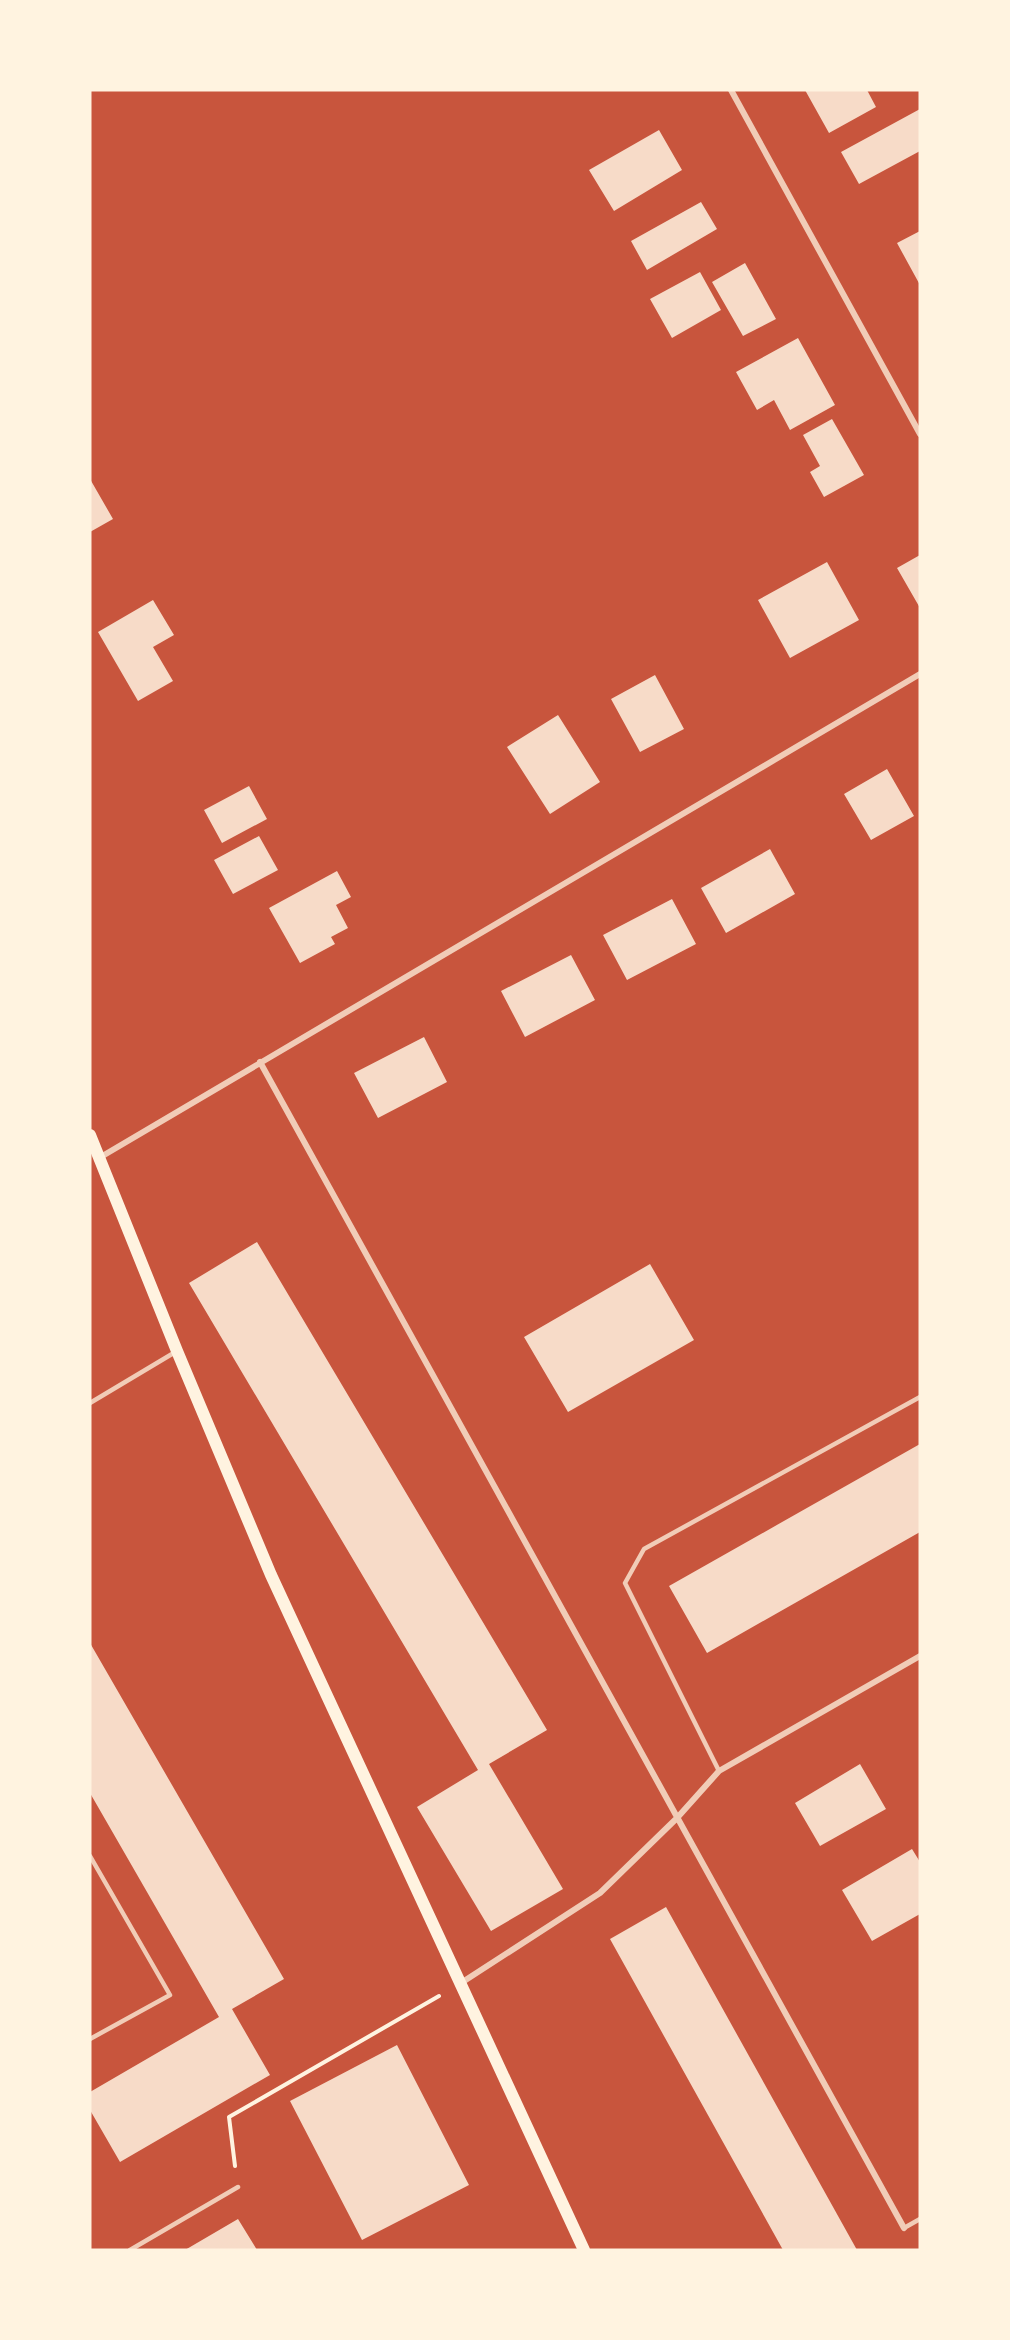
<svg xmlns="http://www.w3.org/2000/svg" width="1010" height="2340" font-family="Lato,sans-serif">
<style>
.building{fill:#f7dbc8}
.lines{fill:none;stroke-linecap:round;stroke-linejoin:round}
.path{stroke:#fff3e0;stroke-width:4}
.service{stroke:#f1ccb7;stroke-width:4.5}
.minor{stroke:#f1ccb7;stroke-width:6}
.secondary{stroke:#fff3e0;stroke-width:12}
</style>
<rect width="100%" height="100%" fill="#c8553d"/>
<path class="building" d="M805,90H867L876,107L829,133Z
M920,109V151L859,184L841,152Z
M659,130L682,170L614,211L589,170Z
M701,202L717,229L647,270L631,241Z
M920,231V285L897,243Z
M745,263L776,319L743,336L712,282Z
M700,272L721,310L672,338L650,299Z
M798,338L835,405L790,430L774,400L757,410L736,372Z
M832,419L864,475L824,497L810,472L820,466L803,435Z
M90,479L113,519L90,532Z
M920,555V608L897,568Z
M827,562L859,620L790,658L758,600Z
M153,600L174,635L153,647L173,681L138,701L98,632Z
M655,675L684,729L640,752L611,699Z
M558,715L600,782L550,814L507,747Z
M887,769L914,816L871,840L844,794Z
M249,786L267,819L222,843L204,810Z
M259,836L278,870L233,894L214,860Z
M770,849L795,894L726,933L701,888Z
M337,871L351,897L336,905L348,928L331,937L335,944L300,963L269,908Z
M672,899L696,944L627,980L603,935Z
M571,955L595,1000L525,1037L501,991Z
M424,1037L447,1082L378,1118L354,1073Z
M257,1242L547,1730L489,1764L563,1889L491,1931L417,1807L478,1770L189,1283Z
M650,1264L694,1340L568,1412L524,1337Z
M920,1444V1532L707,1653L669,1586Z
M90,1643L284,1979L232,2009L270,2075L120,2162L90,2110V2092L219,2017L90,1793Z
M860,1764L886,1809L820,1846L795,1803Z
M912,1849L920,1862V1914L872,1941L842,1890Z
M666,1907L857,2250H783L610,1939Z
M397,2045L469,2185L362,2240L290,2101Z
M238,2219L257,2250H185Z"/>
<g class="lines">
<path class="path" d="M235,2166L229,2117L439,1996"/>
<path class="service" d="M90,1403L177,1351
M719,1771L625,1583L644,1549L920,1397
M90,1856L170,1995L90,2039
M904,2228L920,2219
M130,2250L238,2187"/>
<path class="minor" d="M731,90L920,434
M260,1062L904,2228
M99,1158L920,674
M461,1983L600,1893L677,1818L719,1771L920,1656"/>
<path class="secondary" d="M90,1135L177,1351L271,1575L584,2250"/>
</g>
<rect width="1010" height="2340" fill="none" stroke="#fff3e0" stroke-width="183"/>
</svg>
